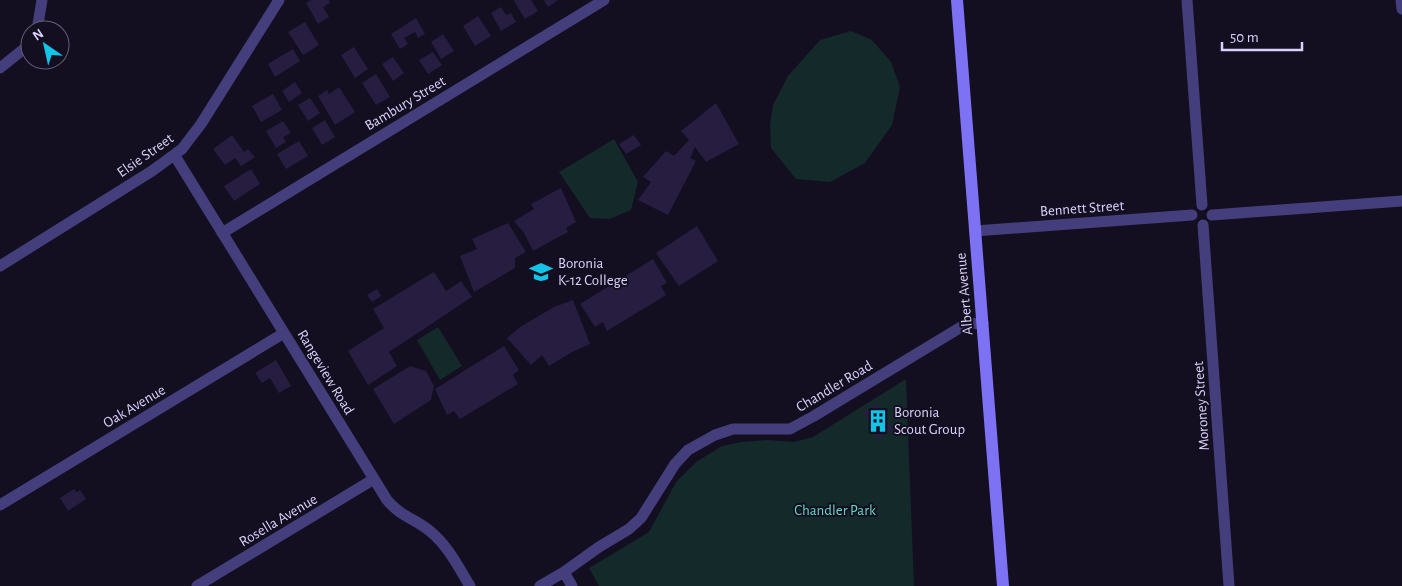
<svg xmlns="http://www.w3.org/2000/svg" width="1402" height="586" font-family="'Alegreya Sans',sans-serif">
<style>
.green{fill:#13292a}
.building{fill:#261d40}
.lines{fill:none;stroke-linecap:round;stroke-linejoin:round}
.street{stroke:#443e7c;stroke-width:11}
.secondary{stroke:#7d72f3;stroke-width:12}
.labels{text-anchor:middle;stroke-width:4;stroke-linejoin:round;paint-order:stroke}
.street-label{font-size:15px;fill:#dad2fb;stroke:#130f21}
.poi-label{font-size:15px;fill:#dad2fb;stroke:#130f21;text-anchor:start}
.park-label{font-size:15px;fill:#65d5c0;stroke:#130f21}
</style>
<rect width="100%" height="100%" fill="#130f21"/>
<path class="green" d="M851,31L872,40L891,62L900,87L892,125L865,163L830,182L796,179L771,148L770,125L773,105L788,76L820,40Z
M614,139L638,182L631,210L610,219L590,218L559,172Z
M438,327L462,366L440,380L417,340Z
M906,379L914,586H599L589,568L649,532L676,482L696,462L722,446L741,442L767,440L794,442L813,437Z"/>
<path class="building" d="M311,0H329L330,3L323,7L329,17L318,24L306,3Z
M515,0H531L538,11L525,19L514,1Z
M544,0H558L548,7Z
M501,7L506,15L511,13L516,22L501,31L491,13Z
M478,16L491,36L475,46L463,26Z
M416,18L425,34L418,38L415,32L404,38L408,44L400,49L391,34Z
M305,22L319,45L303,55L288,32Z
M443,34L454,51L441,59L431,42Z
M354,47L368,69L355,78L341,55Z
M293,49L300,61L275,77L268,64Z
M433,52L442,65L428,74L419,60Z
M393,57L404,73L393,81L382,64Z
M376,74L390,97L376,105L362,83Z
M295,82L302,93L289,102L282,91Z
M339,87L355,112L335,125L318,96L327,90L329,94Z
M273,94L282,110L261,122L252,106Z
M310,98L320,113L308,121L298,105Z
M716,103L739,144L706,162L695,147L690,158L696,161L668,215L638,200L651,182L643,177L666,151L674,156L689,140L681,131Z
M325,120L335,137L322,145L312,128Z
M283,121L291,133L283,137L286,142L276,148L266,131Z
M232,135L244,152L248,149L255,157L241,166L235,158L225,165L213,149Z
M634,135L641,145L626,154L619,144Z
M299,141L308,156L286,169L277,154Z
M251,169L260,184L234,201L224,186Z
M561,188L576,222L566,228L568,232L533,251L524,233L514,221L534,209L531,204Z
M508,223L526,252L515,258V268L474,292L460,256L477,249L472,239Z
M697,226L718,261L679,286L656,253Z
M653,259L667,283L661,286L666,295L607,331L603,322L595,327L580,304Z
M434,272L446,291L461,281L472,297L389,352L397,366L368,385L348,351L384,328L373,309Z
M377,289L381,296L372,302L367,295Z
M573,300L590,344L572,352L549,366L542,355L531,365L507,338L520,327L554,307Z
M504,346L519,370L513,375L518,384L460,419L454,411L447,415L435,389Z
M276,360L291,386L279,393L270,378L262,383L255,373Z
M410,366L426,371L434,386L431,400L394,424L373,389Z
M877,404L893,430L878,439L863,412Z
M74,489L77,492L80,490L86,499L68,511L60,498Z"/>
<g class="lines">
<path class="street" d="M1187,0L1202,205
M1401,0L1402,9
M37,30L42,0
M0,68L25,48L30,42
M175,156L387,500C401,517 416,519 431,532C448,546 459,568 470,586
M1212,215L1402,201
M1203,225L1229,586
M975,231L1192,215
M222,233L604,0
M0,266L152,171L182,149L201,124L279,0
M0,505L284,333
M564,572L572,586
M197,586L374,479
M540,586L564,572L599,547L629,529L641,518L675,464L688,450L715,435L733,429H790L814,416L966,324L983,323"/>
<path class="secondary" d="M957,0L1003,586"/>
</g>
<defs>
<symbol id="school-bare" viewBox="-9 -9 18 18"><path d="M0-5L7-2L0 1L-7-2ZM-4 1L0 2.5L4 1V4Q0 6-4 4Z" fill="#14c4e6" stroke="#130f21" stroke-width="2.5" paint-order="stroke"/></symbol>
<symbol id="building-bare" viewBox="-9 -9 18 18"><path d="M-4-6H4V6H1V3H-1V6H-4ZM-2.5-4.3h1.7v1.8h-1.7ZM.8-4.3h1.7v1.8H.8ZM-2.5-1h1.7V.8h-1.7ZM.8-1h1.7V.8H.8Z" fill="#14c4e6" stroke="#130f21" stroke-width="2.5" paint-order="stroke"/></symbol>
</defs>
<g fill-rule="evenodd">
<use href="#school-bare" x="525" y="256" width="32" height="32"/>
<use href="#building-bare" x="862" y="405" width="32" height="32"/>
</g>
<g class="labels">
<g class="street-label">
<text transform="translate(405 103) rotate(-31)" y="5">Bambury Street</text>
<text transform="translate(145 155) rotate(-35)" y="5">Elsie Street</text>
<text transform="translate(1082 208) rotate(-4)" y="5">Bennett Street</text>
<text transform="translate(964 294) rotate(-95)" y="5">Albert Avenue</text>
<text transform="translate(326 372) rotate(59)" y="5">Rangeview Road</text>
<text transform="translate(834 386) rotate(-31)" y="5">Chandler Road</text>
<text transform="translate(134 406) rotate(-31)" y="5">Oak Avenue</text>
<text transform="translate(1201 406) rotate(-94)" y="5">Moroney Street</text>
<text transform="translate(278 520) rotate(-31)" y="5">Rosella Avenue</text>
</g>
<g class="poi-label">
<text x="558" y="268">Boronia<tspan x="558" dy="17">K-12 College</tspan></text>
<text x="894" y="417">Boronia<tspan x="894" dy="17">Scout Group</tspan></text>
</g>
<g class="park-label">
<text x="835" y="515">Chandler Park</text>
</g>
</g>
<g transform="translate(45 45) rotate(326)"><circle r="24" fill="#130f21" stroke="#635d78"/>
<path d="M0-4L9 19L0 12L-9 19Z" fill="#14c4e6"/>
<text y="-8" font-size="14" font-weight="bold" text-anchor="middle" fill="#dad2fb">N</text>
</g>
<path d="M1222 42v8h80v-8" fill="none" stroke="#dad2fb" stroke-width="2.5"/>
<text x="1230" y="42" font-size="15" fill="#dad2fb" stroke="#130f21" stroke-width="4" paint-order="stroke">50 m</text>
</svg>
